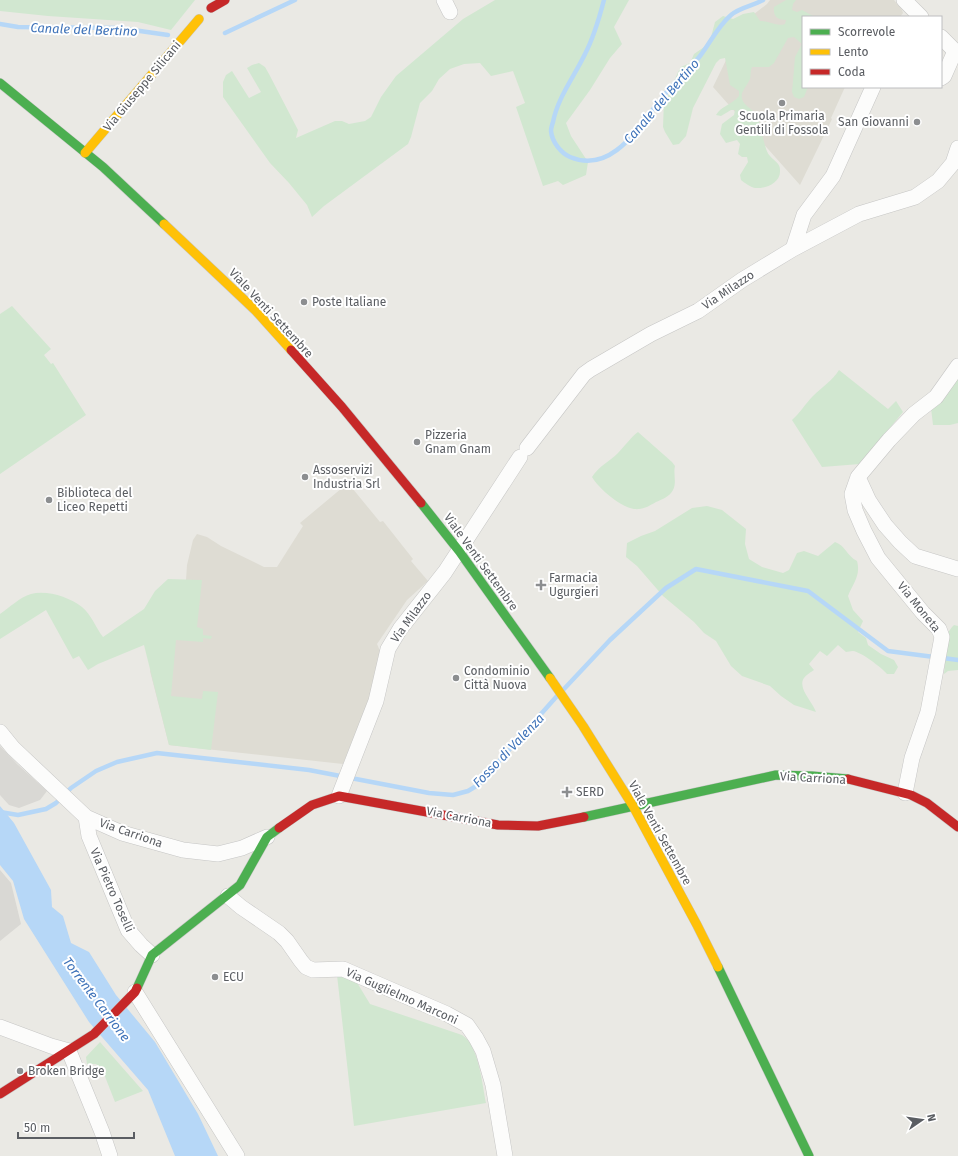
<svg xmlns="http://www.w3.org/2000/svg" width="958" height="1156" font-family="'Fira Sans',sans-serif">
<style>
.industrial{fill:#d9d8d4}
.education{fill:#dedcd3}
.green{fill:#d1e7d0}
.water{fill:#b6d7f7}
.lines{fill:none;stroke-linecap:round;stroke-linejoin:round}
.stream{stroke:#b6d7f7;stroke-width:4.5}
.street-casing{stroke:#c6c6c5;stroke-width:16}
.fast-casing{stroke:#c7c7c6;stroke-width:10}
.slow-casing{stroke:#c7c7c6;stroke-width:10}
.jam-casing{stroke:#c7c7c6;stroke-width:10}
.street{stroke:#fcfcfb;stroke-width:15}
.fast{stroke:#4caf50;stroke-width:9}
.slow{stroke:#ffc107;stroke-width:9}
.jam{stroke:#c62828;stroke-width:9}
.poi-dot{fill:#8c8e90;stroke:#fff;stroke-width:1.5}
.labels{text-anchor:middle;stroke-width:4;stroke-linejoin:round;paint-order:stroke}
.street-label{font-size:12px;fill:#5a5d62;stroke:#fff}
.poi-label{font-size:12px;fill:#5a5d62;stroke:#fff;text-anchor:start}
.water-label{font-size:13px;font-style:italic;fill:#3f73b9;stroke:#fff}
</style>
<rect width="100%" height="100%" fill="#eae9e4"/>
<path class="industrial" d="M0,746L17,764L47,791L40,800L19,808L9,805L0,795Z
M0,870L11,883L21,924L0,941Z"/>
<path class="education" d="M770,0H894L902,10L903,13L900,17H803V87H845L831,118L832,119L800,185L713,87L730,52L740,25L767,4Z
M348,483L380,522L383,521L413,559L411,561L428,581L407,600L377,644L380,651L370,696L343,764L169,745L150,671L186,580L187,565L193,540L197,534L207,537L221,546L264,567H277L303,526L300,523Z"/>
<path class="green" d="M0,0H195L171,30L138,22L48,16L0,11Z
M495,0H629L614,27L622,44L610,58L590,90L566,123L571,136L588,162L586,175L563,185L558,181L543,186L516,107L525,103L513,71L491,76L480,63L464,64L450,69L439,79L432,91L420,103L411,137L408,144L324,206L312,217L307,205L289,183L270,163L223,97V82L226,75L232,71L249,98L261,92L247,68L252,65L259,63L265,67L269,74L298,130L296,138L335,121H342L349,124L365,121L371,117L381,97L396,76L463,19Z
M786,0H796L793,4L792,10L797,12L802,10L815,17H803V87H808L804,97L799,99L794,97L792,92L795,57L802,44L794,37L788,38L774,63L769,67H752C750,71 751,75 750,79C748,84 744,88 742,93C739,110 763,107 759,130C765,138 764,149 770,156C774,161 780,163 780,170C781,183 765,189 755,188C750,187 745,183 741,180L740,175L748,162L747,157H742L738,154L740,144L737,140L726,143L720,134L722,124L734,115L735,110H731L721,116L716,115C721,106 733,104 739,96V91L730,85L725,58L720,59L716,63L693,108L686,136L679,144L673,145L665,132L663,127L664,100L668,96L678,72L681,67L690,63L694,54L707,45L710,41L715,22L723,16L733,19L743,14L754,12L760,21C769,21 777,27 785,24L786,20C777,20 773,16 774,7Z
M12,306L51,349L44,355L51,364L53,363L86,415L0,474V314Z
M839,370L888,409L896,401L903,412L860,464L822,467L792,420C800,413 805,404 813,396C822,387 832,381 839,370Z
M958,377V423L950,425H933L931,408Z
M638,432L672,462L675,466C673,474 677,482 673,490C669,497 663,499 656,502C651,505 644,509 639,509C624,511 599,489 592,477C598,467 610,461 618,453C625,446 630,438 638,432Z
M707,506L722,510L746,529L745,544L749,559L762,567L783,573L789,570L797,553L804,551L818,556L835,542C846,546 846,555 857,561C861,576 853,583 848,596L853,610L863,621L858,632L866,638L868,645L881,654L894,660L898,667L894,674H887C881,667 861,652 853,651C850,651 848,652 846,652L838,645L827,656L820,651L809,664L814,670C811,672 806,675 804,678C797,688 813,702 816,712L794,705L781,696L770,686L742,676L731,666L716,641L704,633L694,622L663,596L637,566L626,557L627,543L641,536L655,531L692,508Z
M168,579L202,580L197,627L203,629V635L212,636L211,639L203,638V642L176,640L171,696L202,699L203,691L218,692L211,750L169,745L144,645L98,664L88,670L79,656L73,659L46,610L0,639V614C9,608 20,597 31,594C47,590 69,597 82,607C91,614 96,628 103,637L144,609L155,591Z
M954,625L958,626V670L948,671L944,674L946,647L949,643L947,634L952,627Z
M337,975L347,976L356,981L370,1004L462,1035C479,1045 482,1084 486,1103L354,1126Z
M100,1042L143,1091L115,1102L102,1069L96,1064H87L86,1057Z"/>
<path class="water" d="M0,806L14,823L51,890L52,907L63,916L71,943L89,952L116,995L155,1042L198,1114L218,1156H175L148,1090L89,1022L24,919L13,881L0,865Z"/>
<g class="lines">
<path class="stream" d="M604,0C599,19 594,37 585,54C574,77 558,97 553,122C552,125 551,129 551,131C552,142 561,153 570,157C614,176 642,121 665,94C676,81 689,70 700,56C710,43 718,26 731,15C740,7 753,6 763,0
M0,24L18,27L119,28L168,35
M225,33L295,0
M943,658L958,660
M564,689L610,640L666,588L696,569L808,591L888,651L934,657
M0,812L18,815L46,809L56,803L71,788L96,771L117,762L157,753L309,770L429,793L453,795L468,791L478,785L557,696"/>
<defs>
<path id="street" d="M444,0L450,12
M904,0L921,17
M941,37L958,54
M941,78L944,76L955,51
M793,249L804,215L833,176L873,87
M958,366L936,397L914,414L889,440L858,477L869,501L885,525L900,542L915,556L958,569
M527,448L584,374L591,369L651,334L698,311L742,280L793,249L859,214L915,197L938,181L953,163L958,148
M858,477L852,494L855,510L864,531L878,558L923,613L939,629L942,637L928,712L912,758L905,793
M0,732L13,748L86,817L122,833L183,850L218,854L242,848L267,837
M339,796L376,701L388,649L400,629L445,572L520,457
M86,817L89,836L128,930L141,945L152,955
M228,896L241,907L279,933L287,941L301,961L306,967L313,970L343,969L447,1014L467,1025L476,1038L483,1051L493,1085L505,1156
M135,992L237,1156
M0,1027L51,1046L69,1051L102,1132L110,1156"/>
<path id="fast" d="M0,83L103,167L164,224
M421,503L459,551L550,678
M584,817L776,775L812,776L848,779
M718,967L809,1156
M137,988L152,955L240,885L267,837L279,828"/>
<path id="slow" d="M85,153L199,19
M164,224L255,310L291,350
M550,678L583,726L633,806L697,925L718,967"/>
<path id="jam" d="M211,8L225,0
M291,350L342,407L421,503
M848,779L911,795L927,803L958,827
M279,828L312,805L339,796L498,825L538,826L584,817
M0,1094L94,1034L135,992L137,988"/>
</defs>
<use href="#street" class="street-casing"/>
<use href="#fast" class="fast-casing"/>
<use href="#slow" class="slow-casing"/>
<use href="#jam" class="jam-casing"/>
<use href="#street" class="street"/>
<use href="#fast" class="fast"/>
<use href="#slow" class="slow"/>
<use href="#jam" class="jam"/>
</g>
<g class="poi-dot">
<circle cx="782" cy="103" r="4"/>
<circle cx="917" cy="122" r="4"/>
<circle cx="304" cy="302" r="4"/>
<circle cx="417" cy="442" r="4"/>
<circle cx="305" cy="477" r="4"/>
<circle cx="49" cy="500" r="4"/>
<path d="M539 579h4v4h4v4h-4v4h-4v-4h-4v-4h4z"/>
<circle cx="456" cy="678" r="4"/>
<path d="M565 786h4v4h4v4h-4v4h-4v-4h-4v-4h4z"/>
<circle cx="215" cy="977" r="4"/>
<circle cx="20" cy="1071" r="4"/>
</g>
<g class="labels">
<g class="street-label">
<text transform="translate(142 86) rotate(-50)" y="4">Via Giuseppe Silicani</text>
<text transform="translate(728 290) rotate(-34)" y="4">Via Milazzo</text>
<text transform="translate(271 313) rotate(47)" y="4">Viale Venti Settembre</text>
<text transform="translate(481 562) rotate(54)" y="4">Viale Venti Settembre</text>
<text transform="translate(919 607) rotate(51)" y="4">Via Moneta</text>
<text transform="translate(411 617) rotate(-54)" y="4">Via Milazzo</text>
<text transform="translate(813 778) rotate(3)" y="4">Via Carriona</text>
<text transform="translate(459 817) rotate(11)" y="4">Via Carriona</text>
<text transform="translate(131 833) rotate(19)" y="4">Via Carriona</text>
<text transform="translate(660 833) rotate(61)" y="4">Viale Venti Settembre</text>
<text transform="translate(112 890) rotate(66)" y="4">Via Pietro Toselli</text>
<text transform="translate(402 996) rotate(24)" y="4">Via Guglielmo Marconi</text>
</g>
<g class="poi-label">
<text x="782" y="120" text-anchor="middle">Scuola Primaria<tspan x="782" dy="14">Gentili di Fossola</tspan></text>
<text x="909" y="126" text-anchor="end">San Giovanni</text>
<text x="312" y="306">Poste Italiane</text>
<text x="425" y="439">Pizzeria<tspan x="425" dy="14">Gnam Gnam</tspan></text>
<text x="313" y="474">Assoservizi<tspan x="313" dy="14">Industria Srl</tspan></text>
<text x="57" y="497">Biblioteca del<tspan x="57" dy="14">Liceo Repetti</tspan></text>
<text x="549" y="582">Farmacia<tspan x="549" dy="14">Ugurgieri</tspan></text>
<text x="464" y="675">Condominio<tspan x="464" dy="14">Città Nuova</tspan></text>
<text x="576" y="796">SERD</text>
<text x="223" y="981">ECU</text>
<text x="28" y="1075">Broken Bridge</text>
</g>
<g class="water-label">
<text transform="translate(84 29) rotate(2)" y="5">Canale del Bertino</text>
<text transform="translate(661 101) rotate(-49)" y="5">Canale del Bertino</text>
<text transform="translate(508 750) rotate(-46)" y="5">Fosso di Valenza</text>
<text transform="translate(97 999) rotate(53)" y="5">Torrente Carrione</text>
</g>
</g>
<rect x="802" y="16" width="140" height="72" fill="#ffffff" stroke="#bdbec0"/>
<rect x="810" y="29" width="20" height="6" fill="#4caf50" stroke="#bdbec0"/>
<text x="838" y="36" font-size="12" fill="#5a5d62">Scorrevole</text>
<rect x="810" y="49" width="20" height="6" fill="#ffc107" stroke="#bdbec0"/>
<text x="838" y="56" font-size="12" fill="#5a5d62">Lento</text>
<rect x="810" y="69" width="20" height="6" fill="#c62828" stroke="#bdbec0"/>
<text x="838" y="76" font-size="12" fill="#5a5d62">Coda</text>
<g transform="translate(922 1120) rotate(77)" stroke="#ffffff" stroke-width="3" paint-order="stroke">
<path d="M0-3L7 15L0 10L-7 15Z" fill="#5a5d62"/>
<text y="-6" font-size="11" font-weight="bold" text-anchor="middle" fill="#5a5d62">N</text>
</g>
<path d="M18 1132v6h116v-6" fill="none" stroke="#5a5d62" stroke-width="2"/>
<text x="24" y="1132" font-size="12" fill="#5a5d62" stroke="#ffffff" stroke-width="3" paint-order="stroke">50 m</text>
</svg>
